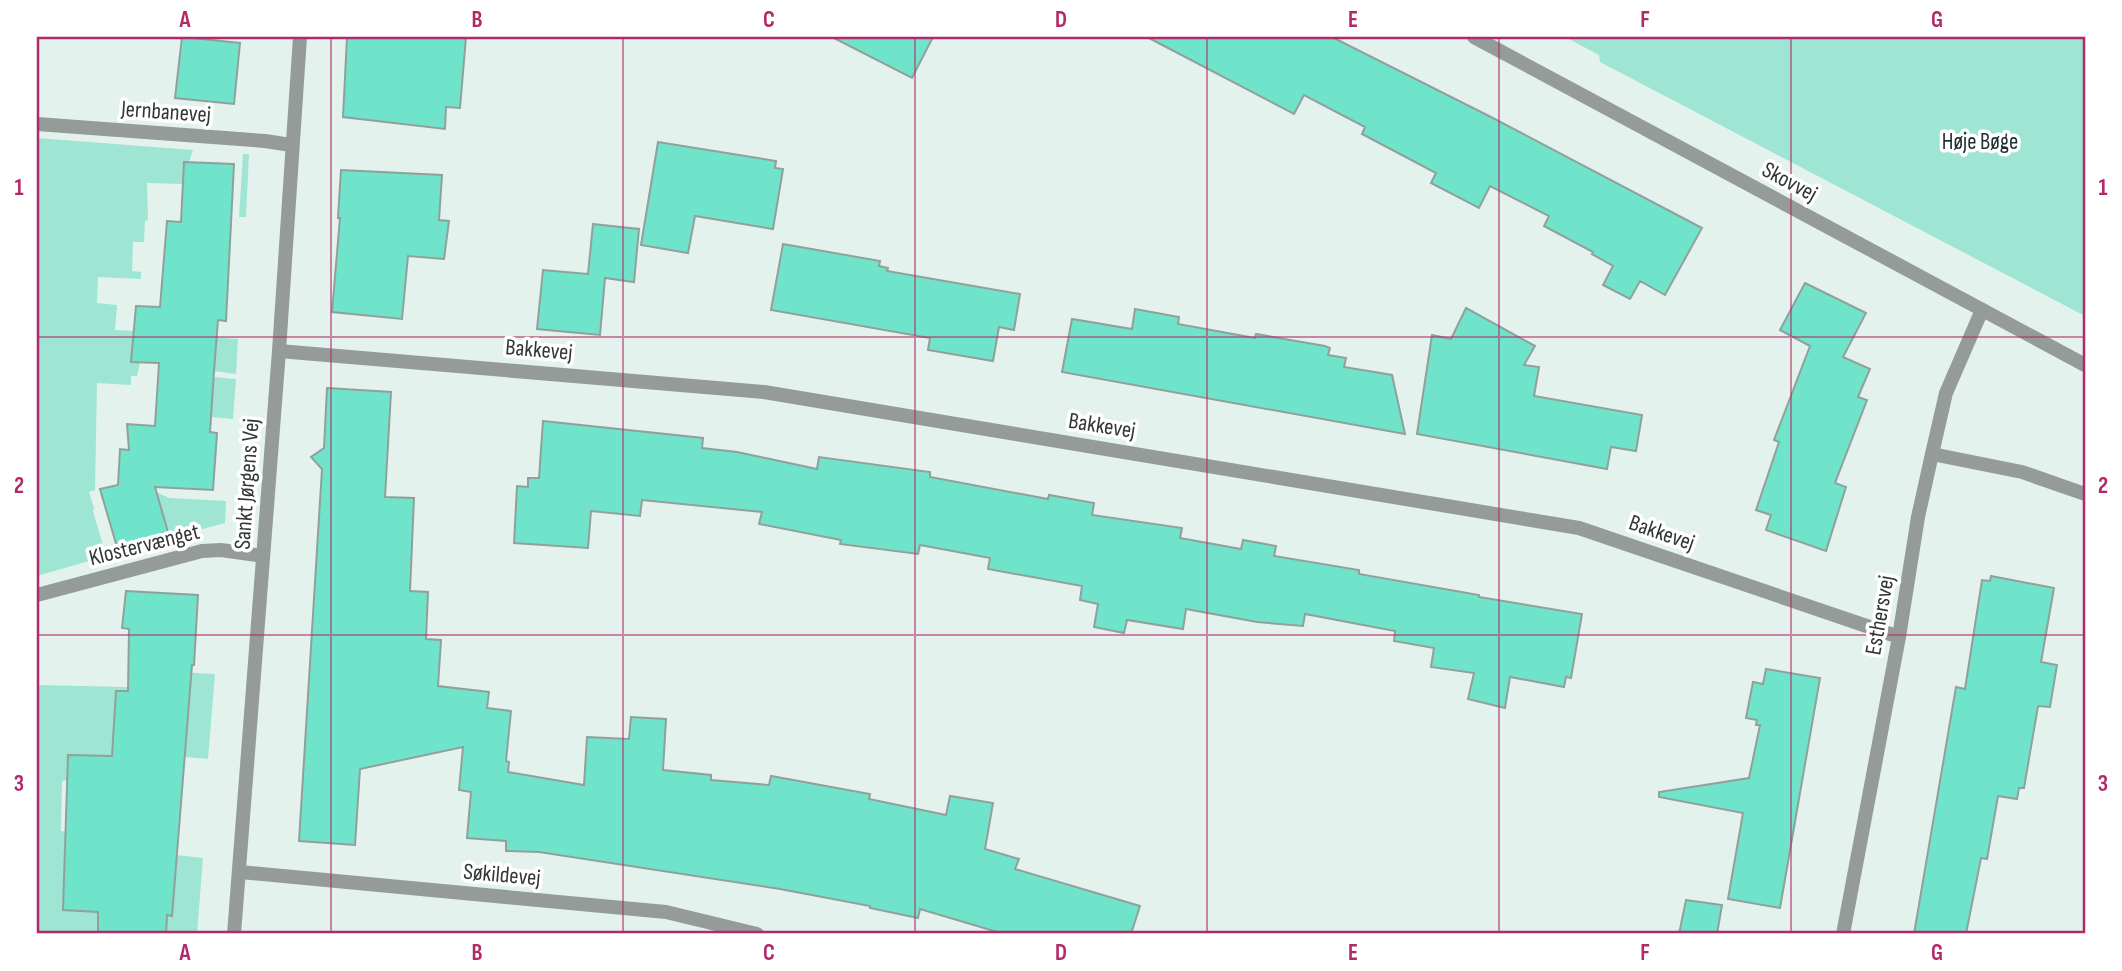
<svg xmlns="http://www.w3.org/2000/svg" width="2122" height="971" font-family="'Sofia Sans Condensed',sans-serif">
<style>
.green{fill:#9fe5d3}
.building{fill:#6fe4ca;stroke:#92a09c;stroke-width:2}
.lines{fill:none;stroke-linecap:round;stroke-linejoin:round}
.service{stroke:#959b99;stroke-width:14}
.minor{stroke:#959b99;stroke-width:14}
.tertiary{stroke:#959b99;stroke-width:14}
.grid{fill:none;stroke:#b12969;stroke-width:2;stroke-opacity:0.55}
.labels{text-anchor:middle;stroke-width:7;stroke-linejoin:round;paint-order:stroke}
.street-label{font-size:23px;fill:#323736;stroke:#fff}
.park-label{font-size:23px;fill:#1b2f2a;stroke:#fff}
.neatline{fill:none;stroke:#b12969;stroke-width:2.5}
.grid-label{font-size:23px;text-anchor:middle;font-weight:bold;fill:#b12969}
</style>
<rect width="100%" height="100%" fill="#e4f2ee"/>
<path class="green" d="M1565,37H2085V316L1600,62L1599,55Z
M37,138L193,150L189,162H184L182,184L147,183L148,220L145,221L144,242H133L132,271L141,272V279L98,277L97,303L117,305L115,330L155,332L133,333L131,362L140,363L137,376H131V385L97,383L95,490L89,492L94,508L93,511L106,556L37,576Z
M243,154H249L246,217H239Z
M161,333L238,339L236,374L214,371L216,345Z
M214,377L236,379L233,419L211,417Z
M152,490L169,498L226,501L225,523L170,538L159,498Z
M129,669L215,674L208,759L185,757L128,691H116L114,715L127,716L124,758L69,755L68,780L62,781L61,831L67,832L63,910L172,916L176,855L203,858L197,934H166L167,917L98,914V934H37V685L128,687Z"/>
<path class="building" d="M182,37L240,43L234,104L175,98Z
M347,37H466L460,108L446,107L445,129L343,117Z
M832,37H933L912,78Z
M1147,37H1332L1491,117L1702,228L1665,295L1640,281L1630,299L1603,285L1613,266L1592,254L1593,252L1544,226L1549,216L1490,186L1479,208L1431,183L1436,173L1362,134L1365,127L1304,95L1294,114Z
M658,142L776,161L775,168L783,169L773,229L695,216L688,253L641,245Z
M184,162L234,164L226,321L218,320L214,371L210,432L217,433L213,490L155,487L168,532L117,547L100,489L118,485L120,449L129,450L127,424L155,426L159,363L131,362L136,306L160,307L167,221L181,222Z
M341,170L442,175L439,220L449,221L444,259L408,256L402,319L332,312L340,218H338Z
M593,224L639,229L634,282L605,278L600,335L537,329L543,270L588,274Z
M783,244L880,261L879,266L888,268L887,271L1020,294L1014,330L999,327L993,361L928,350L930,338L771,310Z
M1805,283L1866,313L1843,357L1870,369L1858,397L1867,400L1835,483L1846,487L1826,551L1766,530L1771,515L1756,510L1779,442L1774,440L1810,346L1780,330Z
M1466,308L1535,346L1524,365L1539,367L1534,396L1642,415L1636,451L1611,447L1607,469L1417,434L1432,335L1451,339Z
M1135,309L1179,317L1178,324L1255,338L1256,334L1325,346L1330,348L1328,355L1346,358L1344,367L1392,375L1405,434L1062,372L1072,319L1132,329Z
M327,388L391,392L385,497L414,498L410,591L428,592L426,639L441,640L438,686L489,692L487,708L511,711L506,761L509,762L508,772L584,785L587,737L629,739L631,717L666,719L663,770L711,775V780L769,785L771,776L870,794L869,799L946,815L950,796L993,803L985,849L1019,859L1015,869L1140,906L1131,934H1004L920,909L918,918L870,908V906L780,889L539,852L506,851V841L467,838L471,792L459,790L463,747L360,769L355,845L299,841L322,469L311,457L324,448Z
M543,421L703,438L702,448L737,452L817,469L819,457L930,472V477L1048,499L1049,495L1094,503L1092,515L1182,528L1180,538L1241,549L1243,540L1276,546L1274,556L1359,570V574L1479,595V597L1582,614L1571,678L1566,677L1564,687L1510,677L1505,708L1468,699L1474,673L1431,667L1434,648L1394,641L1395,631L1305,614L1303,626L1257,622L1186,609L1183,629L1127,620L1124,633L1094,627L1098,604L1080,600L1082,586L988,569L990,558L920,545L918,554L840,544L841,540L759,524L762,512L642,500L640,516L591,511L588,548L514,543L517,486L528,487V478H539Z
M1991,576L2054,588L2041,662L2057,665L2050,707L2038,706L2024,788H2019L2017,799L1998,796L1987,859L1981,858L1966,934H1914L1956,687L1965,689L1982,580L1990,581Z
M126,591L198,595L194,665H192L172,916L167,915L166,934H98V912L63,910L68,755L112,756L116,691H128L129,629L122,628Z
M1766,669L1820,678L1780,908L1728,899L1743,813L1659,797V792L1749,778L1760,725H1756L1757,720L1746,718L1753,682L1763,684Z
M1686,900L1722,905L1717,934H1679Z"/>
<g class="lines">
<path class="service" d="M1932,454L2022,472L2085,494"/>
<path class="minor" d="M37,124L265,141L291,145
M279,351L764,392L1579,528L1899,637
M37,595L202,551L221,550L263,556
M240,872L666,912L757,934
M1843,934L1899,637L1918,517L1932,454L1946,393L1982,310"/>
<path class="tertiary" d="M1474,37L2085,365
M234,934L279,351L300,37"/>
</g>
<path class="grid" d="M331,37V934M623,37V934M915,37V934M1207,37V934M1499,37V934M1791,37V934M37,337H2085M37,635H2085"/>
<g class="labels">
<g class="street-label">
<text transform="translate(166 111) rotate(4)" y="8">Jernbanevej</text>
<text transform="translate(1790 181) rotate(28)" y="8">Skovvej</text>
<text transform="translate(539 349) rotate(5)" y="8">Bakkevej</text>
<text transform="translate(1102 425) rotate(9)" y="8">Bakkevej</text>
<text transform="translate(246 484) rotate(-86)" y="8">Sankt Jørgens Vej</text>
<text transform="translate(1662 532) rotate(19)" y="8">Bakkevej</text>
<text transform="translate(144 544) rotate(-14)" y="8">Klostervænget</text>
<text transform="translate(1879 615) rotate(-80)" y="8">Esthersvej</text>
<text transform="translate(502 874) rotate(5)" y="8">Søkildevej</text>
</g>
<g class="park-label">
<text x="1980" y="149">Høje Bøge</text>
</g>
</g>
<rect width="2122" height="971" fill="none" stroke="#ffffff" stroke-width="77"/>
<rect x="38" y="38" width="2046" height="894" class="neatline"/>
<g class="grid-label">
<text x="185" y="27">A</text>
<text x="477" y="27">B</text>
<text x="769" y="27">C</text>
<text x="1061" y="27">D</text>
<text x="1353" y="27">E</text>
<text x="1645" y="27">F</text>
<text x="1937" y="27">G</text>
<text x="19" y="195">1</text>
<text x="2103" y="195">1</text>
<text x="19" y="493">2</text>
<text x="2103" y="493">2</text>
<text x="19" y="791">3</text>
<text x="2103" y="791">3</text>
<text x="185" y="960">A</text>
<text x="477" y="960">B</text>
<text x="769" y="960">C</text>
<text x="1061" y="960">D</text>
<text x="1353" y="960">E</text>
<text x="1645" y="960">F</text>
<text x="1937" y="960">G</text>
</g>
</svg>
